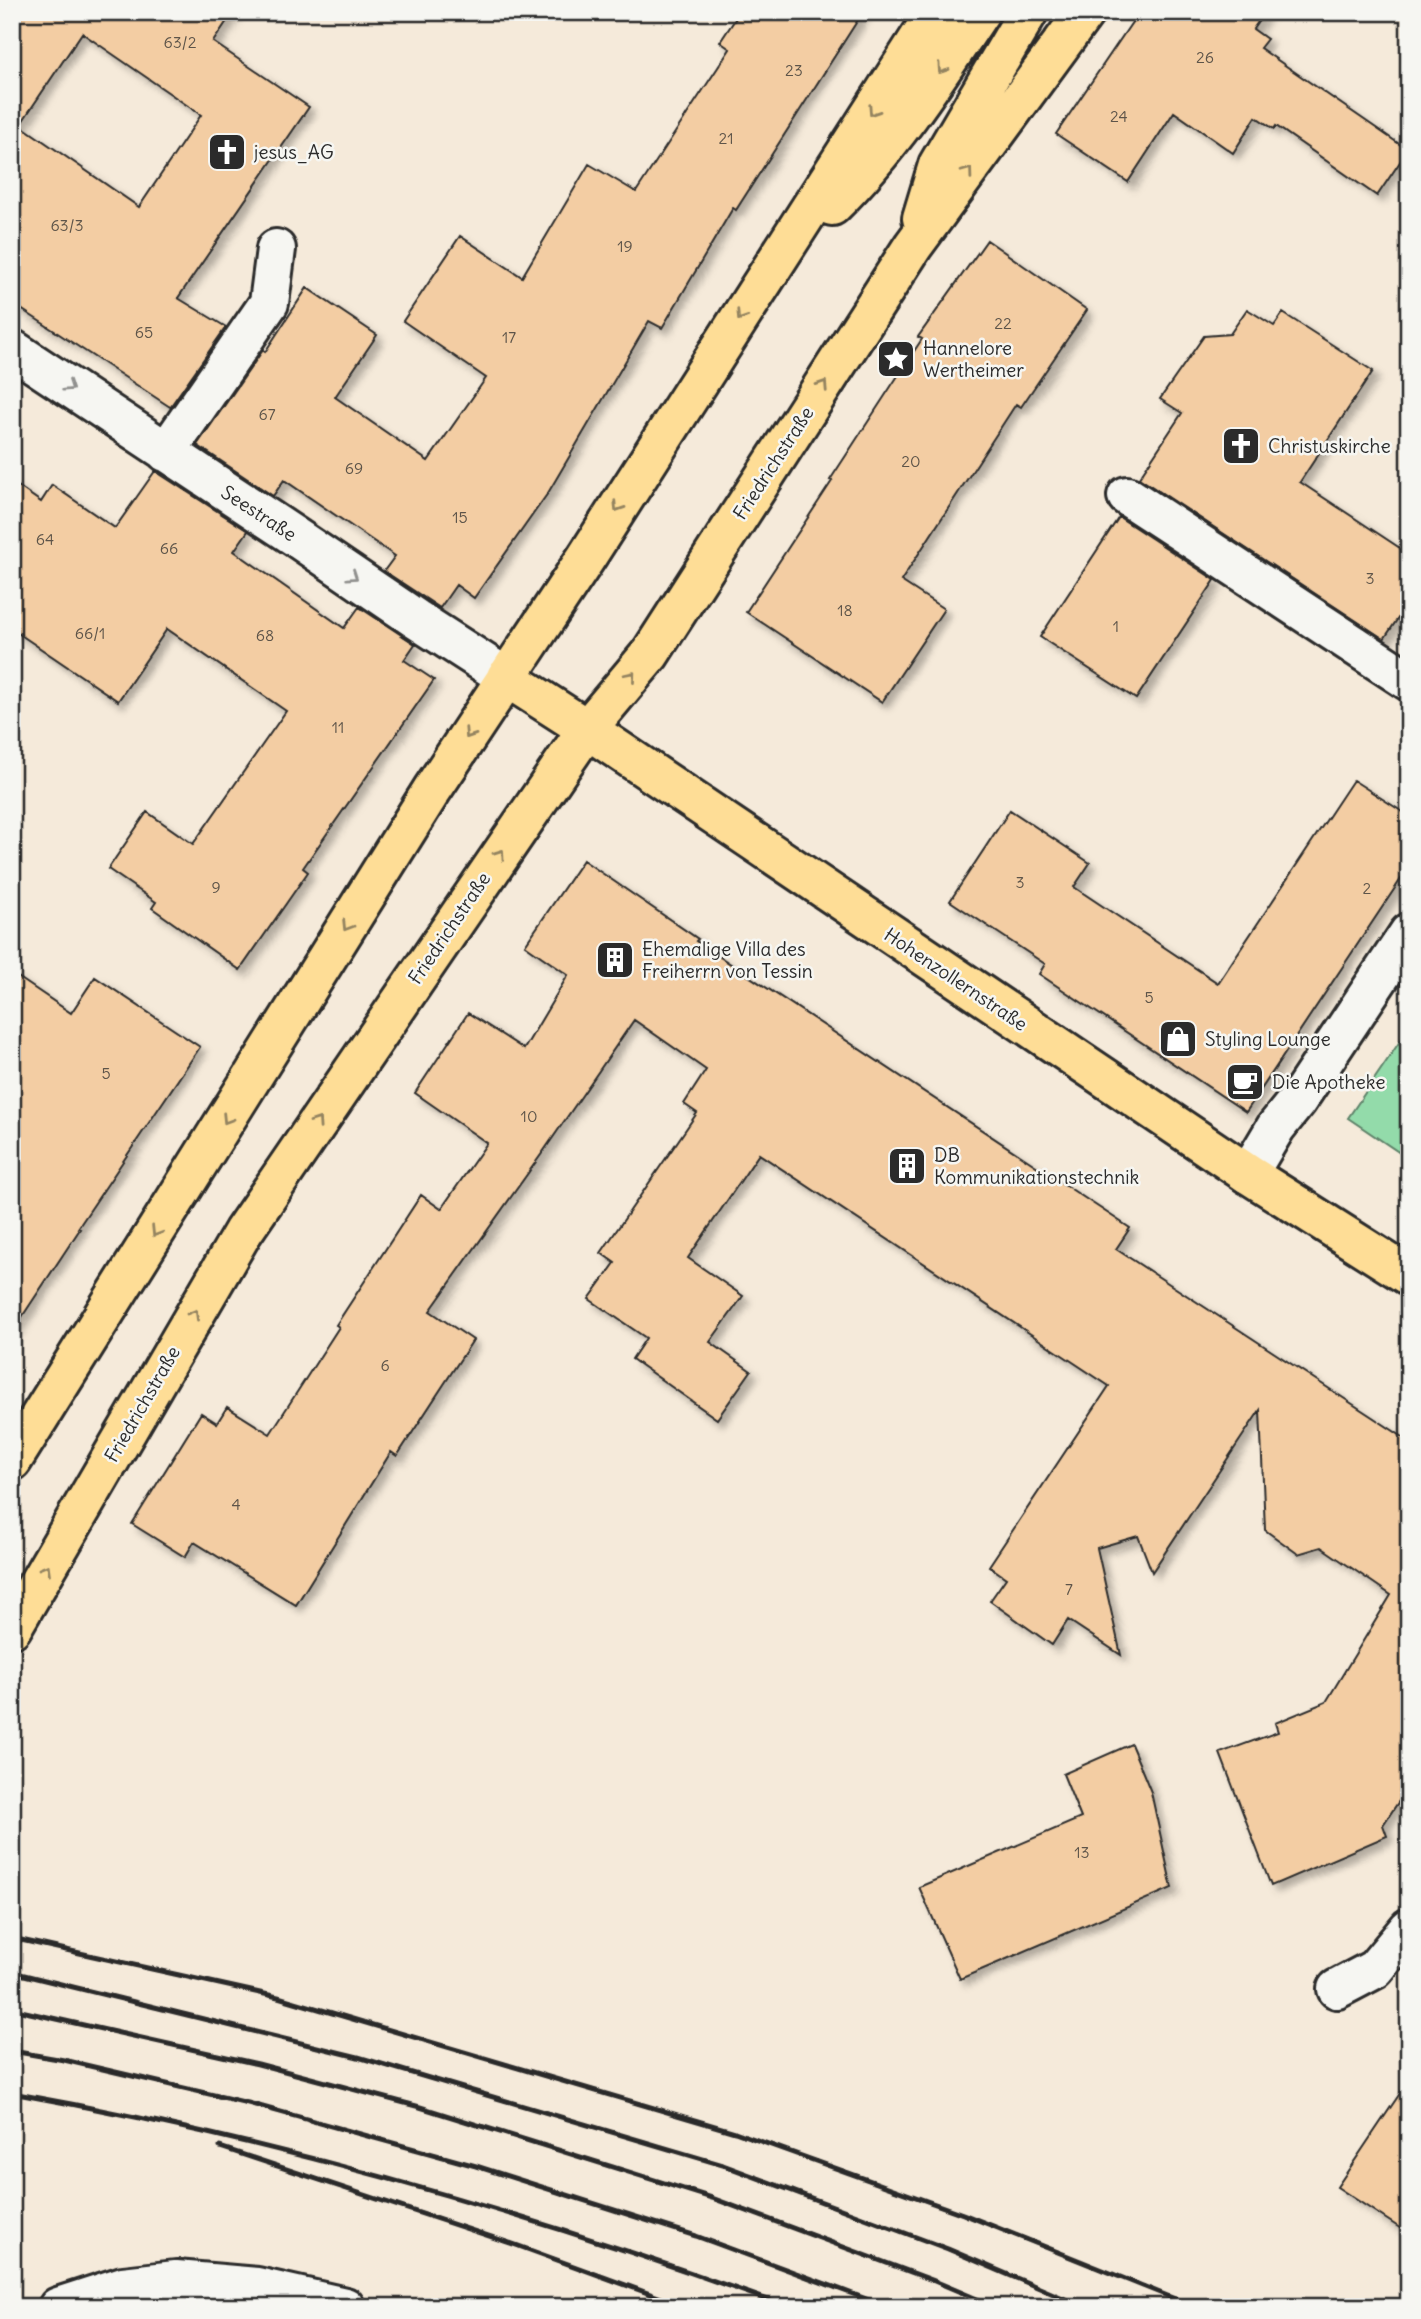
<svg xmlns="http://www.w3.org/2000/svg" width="1421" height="2319" font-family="Delius,sans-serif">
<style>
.green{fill:#93dbaa;stroke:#5f836a;stroke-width:2}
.building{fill:#f3cda3;stroke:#2b2b2b;stroke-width:2;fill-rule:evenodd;filter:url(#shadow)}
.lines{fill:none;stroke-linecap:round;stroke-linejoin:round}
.minor-casing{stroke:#2b2b2b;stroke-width:44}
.major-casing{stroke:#2b2b2b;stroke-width:44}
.minor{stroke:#f6f6f2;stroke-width:38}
.major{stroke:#fedd96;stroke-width:38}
.rail{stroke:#2b2b2b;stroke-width:5}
.oneway{stroke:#948460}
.oneway2{stroke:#90908e}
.labels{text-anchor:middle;stroke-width:5;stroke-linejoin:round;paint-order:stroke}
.number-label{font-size:16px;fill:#5d5449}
.poi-label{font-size:19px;fill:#2b2b2b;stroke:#f6f6f2;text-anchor:start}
.street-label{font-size:19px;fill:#2b2b2b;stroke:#f6f6f2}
</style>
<defs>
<filter id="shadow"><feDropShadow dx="6" dy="6" stdDeviation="3.5" flood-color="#0004"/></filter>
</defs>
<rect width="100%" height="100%" fill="#f5eada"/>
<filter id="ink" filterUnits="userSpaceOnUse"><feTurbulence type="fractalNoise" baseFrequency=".0143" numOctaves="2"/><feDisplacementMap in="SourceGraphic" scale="14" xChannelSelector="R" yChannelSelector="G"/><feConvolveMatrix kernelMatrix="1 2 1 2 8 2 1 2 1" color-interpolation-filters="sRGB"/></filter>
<g filter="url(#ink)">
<path class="green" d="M1409,1028V1159L1348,1118Z"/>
<path class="building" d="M12,12H233L213,42L309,107L178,298L226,327L170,407L12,303ZM82,33L201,115L139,207L20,125Z
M740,12H863L736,210L733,208L662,328L649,321L548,493L474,598L456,585L440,608L384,571L395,556L284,480L273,496L197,445L263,350L265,352L307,288L377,335L335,397L428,461L486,378L403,321L460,236L522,277L589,164L636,192L730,49L720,42Z
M1139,12H1265L1253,29L1267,39L1260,48L1408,150L1377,196L1276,126L1274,129L1256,117L1233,153L1174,112L1128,182L1056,134Z
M987,240L1087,310L1021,407L1016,404L901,581L944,609L882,702L746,612L832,481L830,480L922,339L918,337Z
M1247,309L1274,326L1283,313L1373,371L1300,482L1409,554V602L1384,639L1139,478L1182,413L1160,399L1204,336L1230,334Z
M155,471L248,531L234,551L344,628L359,607L415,644L404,660L434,680L303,868L308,872L240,970L152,908L156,902L108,869L147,812L193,844L286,711L167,629L118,701L12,629V482L41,502L52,485L115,528Z
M1119,517L1215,580L1136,699L1040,637Z
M1353,780L1409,816V867L1246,1112L1039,974L1045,964L950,901L1010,810L1090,863L1074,887L1218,983Z
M583,860L698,939L696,941L1130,1228L1116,1249L1409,1441V1786L1383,1825L1387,1836L1271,1886L1220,1753L1278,1732L1275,1723L1326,1702L1391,1595L1321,1547L1298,1554L1265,1530L1260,1410L1152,1572L1138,1536L1097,1548L1121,1655L1068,1620L1052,1645L990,1601L1006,1578L989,1566L1109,1386L759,1154L688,1258L743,1296L710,1342L751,1371L717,1419L632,1359L646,1338L589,1299L615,1263L601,1253L697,1113L684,1104L706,1070L634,1020L543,1152L430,1311L473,1340L397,1456L391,1452L296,1605L194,1542L185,1557L132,1524L201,1413L217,1423L227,1407L270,1434L339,1327L336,1325L421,1195L441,1209L487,1143L415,1093L468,1013L524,1049L568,975L525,945Z
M12,973L71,1013L95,977L200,1047L78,1228L80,1229L12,1332Z
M1131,1744L1151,1792L1172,1888L960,1979L919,1887L1081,1818L1063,1774Z
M1409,2080V2234L1337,2187Z"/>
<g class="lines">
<defs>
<path id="minor" d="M12,349L297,538L416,619L506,677
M166,452L269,303L276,249
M1127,496L1409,681
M1248,1174L1276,1127L1297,1101L1409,933
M1337,1989L1375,1969L1409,1928
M58,2307L123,2286L176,2280L257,2287L345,2307"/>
<path id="major" d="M832,206C890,149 935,80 980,12
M922,218L938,165L1028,12
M506,677L587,729L1248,1174L1409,1276
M12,1461L432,790L586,558L936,12
M12,1628L243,1232L587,729L650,654L913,246L1085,12"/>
</defs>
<use href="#minor" class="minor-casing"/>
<use href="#major" class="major-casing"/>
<use href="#minor" class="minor"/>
<use href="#major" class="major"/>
<path class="rail" d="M12,1938L278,1997L735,2132L963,2214L1195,2307
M12,1972L358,2057L723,2165L948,2249L1084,2307
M12,2009L258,2064L420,2107L712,2198L932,2280L996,2307
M12,2051L64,2060L248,2103L476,2166L696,2236L888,2307
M12,2093C276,2140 536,2215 787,2307
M220,2147L516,2245L686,2307"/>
</g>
<defs><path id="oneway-chevron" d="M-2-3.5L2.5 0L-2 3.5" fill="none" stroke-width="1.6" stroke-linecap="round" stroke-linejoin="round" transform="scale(1.75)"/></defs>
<g class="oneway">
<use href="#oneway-chevron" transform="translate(942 69) rotate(124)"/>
<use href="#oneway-chevron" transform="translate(873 111) rotate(123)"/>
<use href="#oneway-chevron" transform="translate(968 172) rotate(-54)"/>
<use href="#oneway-chevron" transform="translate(741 316) rotate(123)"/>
<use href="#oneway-chevron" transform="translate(823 385) rotate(-57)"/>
<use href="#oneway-chevron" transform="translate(618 507) rotate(123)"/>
<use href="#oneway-chevron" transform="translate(631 676) rotate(-50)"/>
<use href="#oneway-chevron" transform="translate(469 734) rotate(123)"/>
<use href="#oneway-chevron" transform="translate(500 854) rotate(-55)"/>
<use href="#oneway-chevron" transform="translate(347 926) rotate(122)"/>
<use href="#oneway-chevron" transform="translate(227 1119) rotate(122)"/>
<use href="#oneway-chevron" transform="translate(317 1122) rotate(-56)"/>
<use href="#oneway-chevron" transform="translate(156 1232) rotate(122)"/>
<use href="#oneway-chevron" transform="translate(194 1314) rotate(-60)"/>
<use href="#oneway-chevron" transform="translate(46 1569) rotate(-60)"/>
</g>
<g class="oneway2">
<use href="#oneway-chevron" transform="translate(69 387) rotate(34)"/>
<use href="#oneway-chevron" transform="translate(353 576) rotate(34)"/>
</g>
</g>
<defs>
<symbol id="church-square" viewBox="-11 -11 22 22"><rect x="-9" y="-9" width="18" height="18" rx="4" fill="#2b2b2b" stroke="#f6f6f2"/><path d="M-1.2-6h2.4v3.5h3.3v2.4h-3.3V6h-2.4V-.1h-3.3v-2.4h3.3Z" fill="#fff"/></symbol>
<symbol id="sight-square" viewBox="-11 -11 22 22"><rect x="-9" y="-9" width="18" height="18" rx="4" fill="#2b2b2b" stroke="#f6f6f2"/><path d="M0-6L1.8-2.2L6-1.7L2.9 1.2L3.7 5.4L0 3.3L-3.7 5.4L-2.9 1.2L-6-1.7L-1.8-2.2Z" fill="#fff"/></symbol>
<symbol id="building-square" viewBox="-11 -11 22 22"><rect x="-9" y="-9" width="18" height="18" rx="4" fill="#2b2b2b" stroke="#f6f6f2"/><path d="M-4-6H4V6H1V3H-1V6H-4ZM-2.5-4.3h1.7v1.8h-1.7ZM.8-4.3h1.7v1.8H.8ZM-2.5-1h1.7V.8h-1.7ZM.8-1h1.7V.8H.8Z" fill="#fff"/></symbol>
<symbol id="shop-square" viewBox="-11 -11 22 22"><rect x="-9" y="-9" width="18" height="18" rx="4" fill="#2b2b2b" stroke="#f6f6f2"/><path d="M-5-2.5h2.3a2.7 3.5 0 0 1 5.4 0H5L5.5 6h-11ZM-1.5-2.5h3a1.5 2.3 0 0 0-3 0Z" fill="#fff"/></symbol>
<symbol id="cafe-square" viewBox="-11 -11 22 22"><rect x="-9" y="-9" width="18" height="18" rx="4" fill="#2b2b2b" stroke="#f6f6f2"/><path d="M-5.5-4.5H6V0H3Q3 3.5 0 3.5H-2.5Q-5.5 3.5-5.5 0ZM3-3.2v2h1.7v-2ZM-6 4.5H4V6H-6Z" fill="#fff"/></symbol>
</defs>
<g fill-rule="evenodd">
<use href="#church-square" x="205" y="130" width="44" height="44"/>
<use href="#sight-square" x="874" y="337" width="44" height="44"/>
<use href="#church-square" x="1219" y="424" width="44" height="44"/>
<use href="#building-square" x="593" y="938" width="44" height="44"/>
<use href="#shop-square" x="1156" y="1017" width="44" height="44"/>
<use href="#cafe-square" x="1223" y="1060" width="44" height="44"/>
<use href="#building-square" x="885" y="1144" width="44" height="44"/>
</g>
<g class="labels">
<g class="number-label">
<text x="180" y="48">63/2</text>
<text x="1205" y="63">26</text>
<text x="794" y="76">23</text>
<text x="1119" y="122">24</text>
<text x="726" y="144">21</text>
<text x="67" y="231">63/3</text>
<text x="625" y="252">19</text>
<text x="1003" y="329">22</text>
<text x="144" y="338">65</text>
<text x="509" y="343">17</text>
<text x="267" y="420">67</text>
<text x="911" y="467">20</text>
<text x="354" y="474">69</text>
<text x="460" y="523">15</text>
<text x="45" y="545">64</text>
<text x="169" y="554">66</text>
<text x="1370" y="584">3</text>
<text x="845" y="616">18</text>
<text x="1116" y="632">1</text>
<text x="90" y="639">66/1</text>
<text x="265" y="641">68</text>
<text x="338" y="733">11</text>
<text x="1020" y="888">3</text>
<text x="216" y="893">9</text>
<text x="1367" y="894">2</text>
<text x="1149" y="1003">5</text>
<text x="106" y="1079">5</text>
<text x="529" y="1122">10</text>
<text x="385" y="1371">6</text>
<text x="236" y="1510">4</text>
<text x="1069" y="1595">7</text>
<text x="1082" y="1858">13</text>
</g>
<g class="poi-label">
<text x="254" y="159">jesus_AG</text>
<text x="923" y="355">Hannelore<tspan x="923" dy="22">Wertheimer</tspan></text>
<text x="1268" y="453">Christuskirche</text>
<text x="642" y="956">Ehemalige Villa des<tspan x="642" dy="22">Freiherrn von Tessin</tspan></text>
<text x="1205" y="1046">Styling Lounge</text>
<text x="1272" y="1089">Die Apotheke</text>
<text x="934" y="1162">DB<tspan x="934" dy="22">Kommunikationstechnik</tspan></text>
</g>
<g class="street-label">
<text transform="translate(773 463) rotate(-57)" y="7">Friedrichstraße</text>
<text transform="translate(259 513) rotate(33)" y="7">Seestraße</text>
<text transform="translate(449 928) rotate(-56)" y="7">Friedrichstraße</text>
<text transform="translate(956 979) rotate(34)" y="7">Hohenzollernstraße</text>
<text transform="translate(142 1404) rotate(-60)" y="7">Friedrichstraße</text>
</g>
</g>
<rect width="1421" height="2319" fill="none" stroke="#f6f6f2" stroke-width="42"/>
<rect x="21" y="21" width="1379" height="2277" fill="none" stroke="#2b2b2b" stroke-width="2.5" filter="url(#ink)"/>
</svg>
